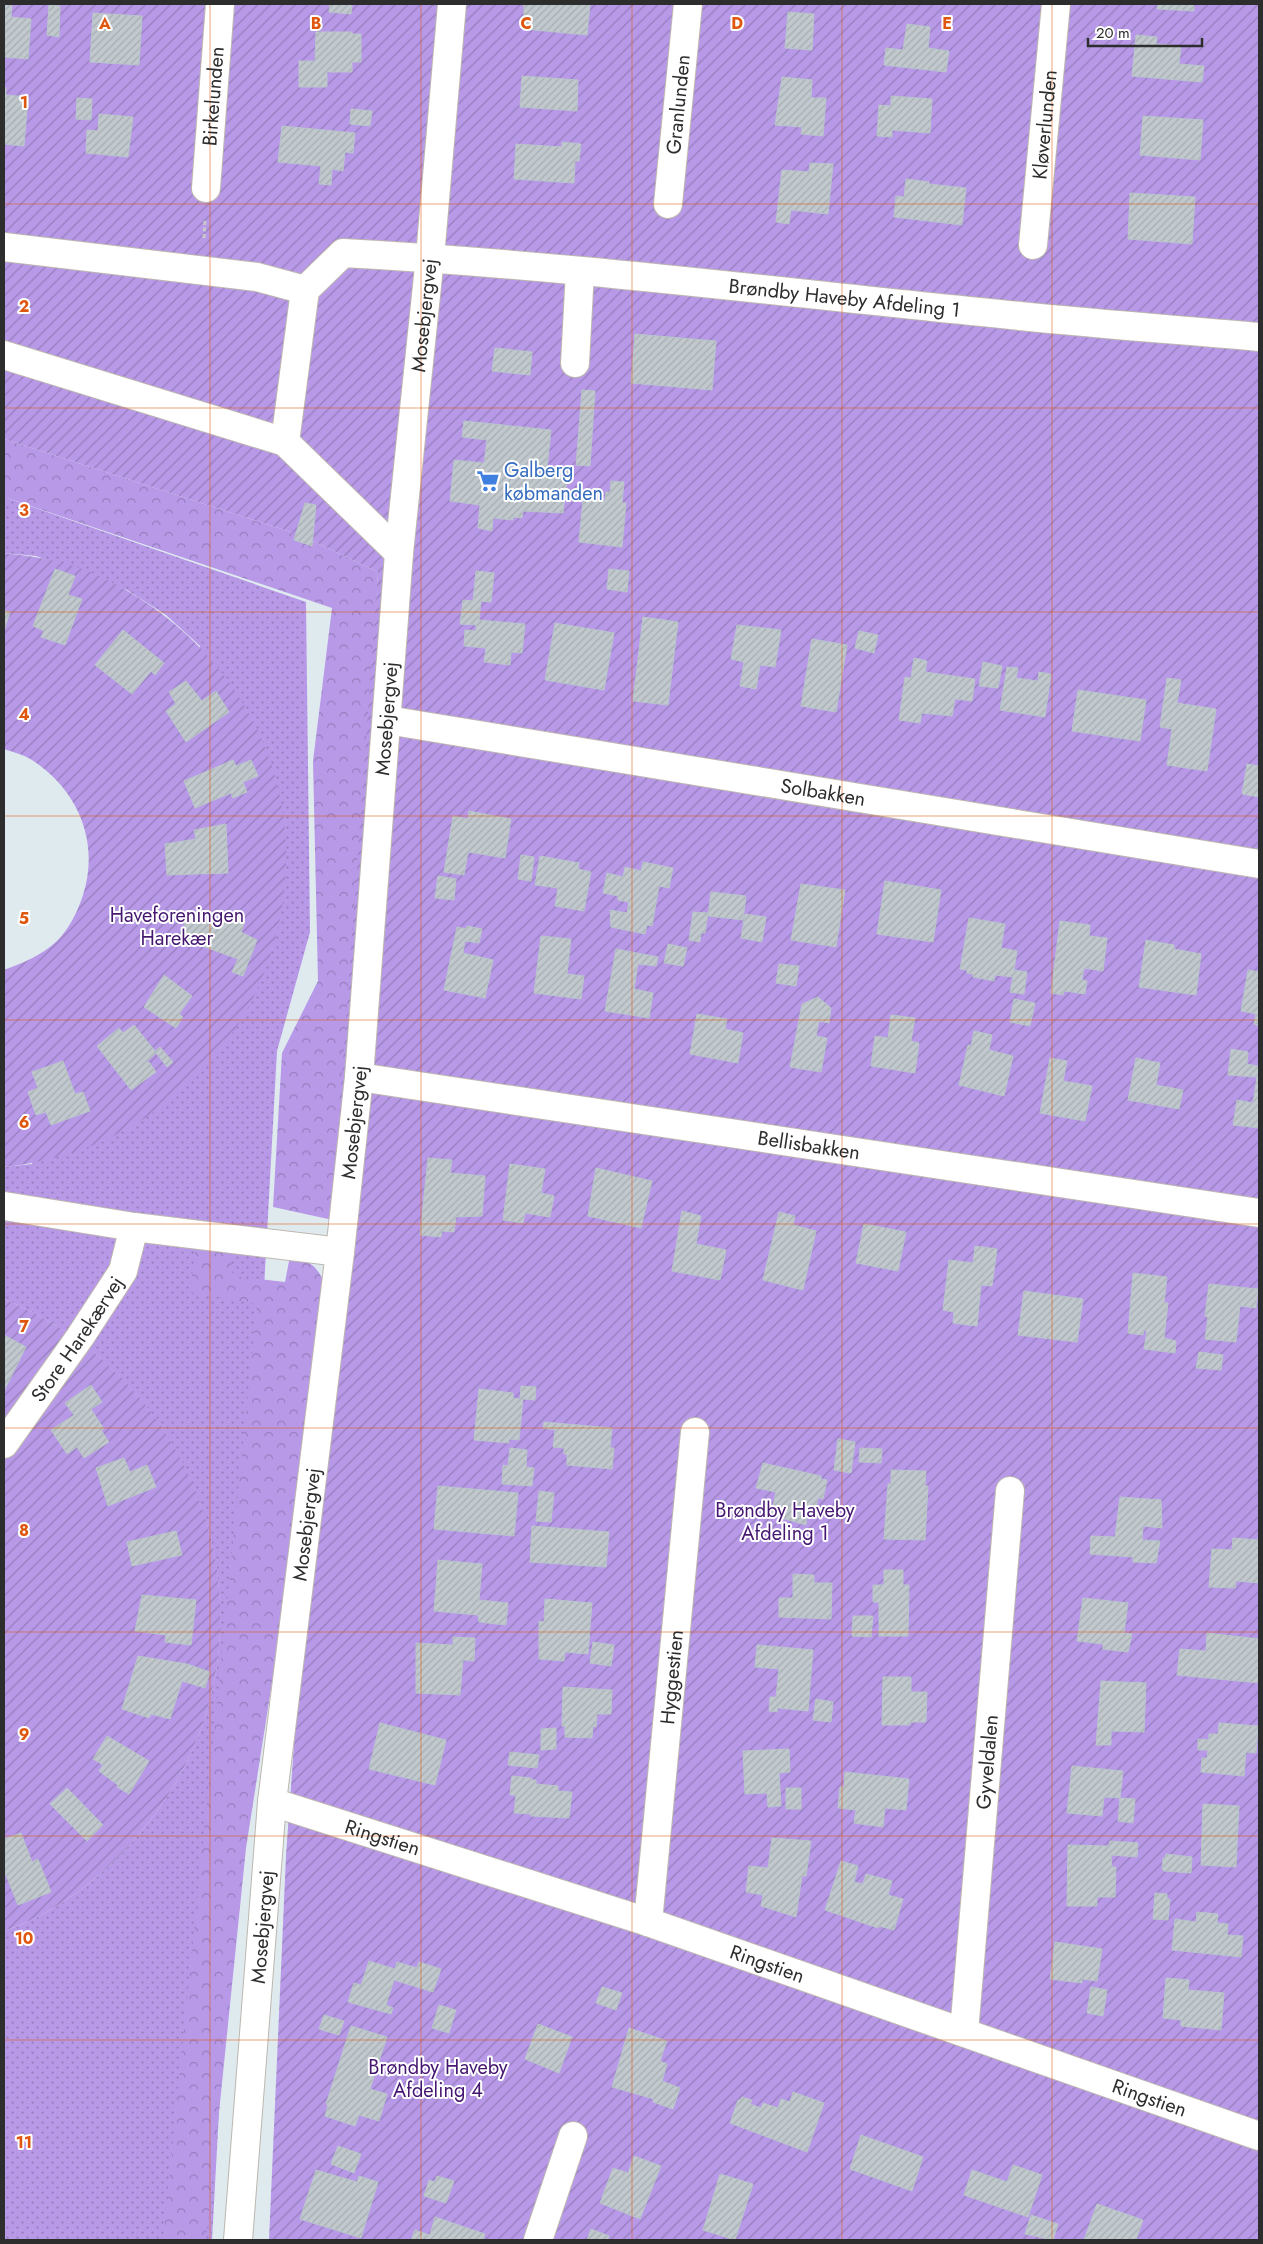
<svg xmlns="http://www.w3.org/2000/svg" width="1263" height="2244" font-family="Jost,sans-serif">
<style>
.grass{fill:url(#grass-dots)}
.forest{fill:url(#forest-crowns)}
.garden{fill:url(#garden-furrows)}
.building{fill:url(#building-hatch);stroke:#b8c4cb}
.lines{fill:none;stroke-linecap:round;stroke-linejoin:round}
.minor-casing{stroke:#bdb7af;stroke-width:30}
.path{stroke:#c8c8c8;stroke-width:3;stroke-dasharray:4 2.5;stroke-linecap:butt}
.minor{stroke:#fff;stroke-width:28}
.grid{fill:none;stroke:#df570e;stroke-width:1;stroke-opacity:0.55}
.labels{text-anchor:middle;stroke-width:4;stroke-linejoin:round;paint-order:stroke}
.street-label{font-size:20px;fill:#2d2d2d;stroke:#fff}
.shop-label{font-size:20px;fill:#366cbe;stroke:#fff;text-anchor:start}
.park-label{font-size:20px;fill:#451771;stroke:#fff}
.grid-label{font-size:16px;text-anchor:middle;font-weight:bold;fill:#df570e;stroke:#fff;stroke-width:4;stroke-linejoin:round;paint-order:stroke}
</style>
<defs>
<pattern id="grass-dots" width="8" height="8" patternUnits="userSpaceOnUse" patternTransform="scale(1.25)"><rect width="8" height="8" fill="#b899e8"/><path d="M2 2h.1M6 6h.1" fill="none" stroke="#967dbc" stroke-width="1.8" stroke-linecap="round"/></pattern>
<pattern id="forest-crowns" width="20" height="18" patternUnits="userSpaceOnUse" patternTransform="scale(1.25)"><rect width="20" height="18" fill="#b899e8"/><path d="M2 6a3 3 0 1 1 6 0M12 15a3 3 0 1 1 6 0" fill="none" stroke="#967dbc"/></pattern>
<pattern id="garden-furrows" width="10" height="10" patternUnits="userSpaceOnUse" patternTransform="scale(1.25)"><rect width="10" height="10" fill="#b899e8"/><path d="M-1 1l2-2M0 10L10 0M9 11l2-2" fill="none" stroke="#967dbc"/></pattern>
<pattern id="building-hatch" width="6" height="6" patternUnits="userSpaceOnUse" patternTransform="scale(1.25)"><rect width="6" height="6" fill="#c1c9ce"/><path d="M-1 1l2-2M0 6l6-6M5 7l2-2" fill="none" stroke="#a6adb1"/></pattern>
</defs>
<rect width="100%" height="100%" fill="#dfeaef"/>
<path class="grass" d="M4,497L306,602L310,932L277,1051L212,2240H4V1931C53,1915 99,1880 133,1841C294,1663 221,1389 4,1299V1167L32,1164L200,646L166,615L127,590L36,556L4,553Z"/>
<path class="forest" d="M4,439L300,535L378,572L342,1222L273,1207L282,1053L318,981L313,761L332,608L4,497Z
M196,1244L229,1245L233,1276L285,1282L290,1256C311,1262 317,1265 325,1285L304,1479L246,1848L206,2240H163L257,1304L190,1292Z"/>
<path class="garden" d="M4,4H1259V2240H269L286,1856L378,572L300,535L4,439Z
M4,553C31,556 59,560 85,570C203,618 289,731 286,862C283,1024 163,1151 4,1167V970C23,963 42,955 57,941C69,929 78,911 83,895C100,842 78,790 32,760C24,755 13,752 4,749Z
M4,1299C222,1389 294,1663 133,1841C99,1880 53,1915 4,1931Z"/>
<path class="building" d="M4,4H12L11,17L31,19L28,59L4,57Z
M330,4H352L351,14L329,12Z
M524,4H590L587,35L524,29Z
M1158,4H1194V11L1157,9Z
M49,5L60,6L59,37L47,35Z
M788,12L814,14L812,50L785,48Z
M93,13L142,16L139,65L90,62Z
M907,24L930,27L928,48L949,51L946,72L884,65L886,48L903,50Z
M316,32H352V34H361V62H352V72H327V87H299V61H315Z
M1136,35L1157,37L1156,44L1181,46L1179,64L1204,66L1202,82L1132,76Z
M522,76L578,80L577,111L520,107Z
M782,77L812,80L811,98H826L823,136L801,134L802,127L775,125Z
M4,87L6,88V95L28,97L24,146L4,144Z
M891,96L932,99L930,133L892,130V137L877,136L879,105L891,106Z
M77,98L92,99L91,120L76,119Z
M351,109L372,111L370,126L350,124Z
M99,114L133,117L128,157L86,153L87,130L98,131Z
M1143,116L1203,120L1200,160L1140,155Z
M282,126L355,133L353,153L345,152L343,171L332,169L331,185L319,184L321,166L278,162Z
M562,142L581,144L579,161H575L574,183L514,179L516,144L562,147Z
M810,163L833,164L828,214L791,210L789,224L776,222L782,170L809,172Z
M906,179L929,182V184L966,188L962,225L894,217L896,196L904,197Z
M1130,193L1195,197L1192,244L1128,239Z
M635,334L716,341L712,390L631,383Z
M495,348L532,352L530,375L492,371Z
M582,390L595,391L590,466L576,465Z
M464,421L551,430L547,469L568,471L563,513L523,511L522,518L513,517V520L493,518L492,531L478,528L480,505L450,501L454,460L484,463L487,440L462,437Z
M611,481L624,482L622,503H626L622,547L579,542L583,499L605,501L606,492H610Z
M305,503L316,505L312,546L294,540Z
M55,569L75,576L68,595L82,599L65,645L41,637L44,631L33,626Z
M609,569L629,571L627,592L607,589Z
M476,571L494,573L491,602L481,601L479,620L525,624L522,653L511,652L510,665L484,662L486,648L464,646L465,630L476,631V625L460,624L463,600L473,601Z
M4,611L10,612L4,631Z
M643,617L678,622L668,705L633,701Z
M555,623L614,633L604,690L545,680Z
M737,625L781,630L775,667L760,665L756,689L740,686L744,662L731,659Z
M123,630L164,663L155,675L151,671L132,694L95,665Z
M859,631L878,635L874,653L855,648Z
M812,639L847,645L836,712L801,706Z
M914,658L927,661L925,672L975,679L972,701L955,699L952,716L922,713L920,723L899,720L905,677L911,678Z
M983,662L1002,666L998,688L979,686Z
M1007,667L1018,668L1016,678L1038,681L1039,672L1051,674L1045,717L1000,710Z
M1167,678L1181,680L1177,703L1216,709L1207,771L1167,765L1172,729L1160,727Z
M186,681L202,701L216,691L229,712L186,742L166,711L176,704L169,692Z
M1078,690L1146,700L1140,741L1072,731Z
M233,760L236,766L251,760L258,776L243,782L247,792L233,798L231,793L195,808L184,781Z
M1247,764L1259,766V797L1242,794Z
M469,811L511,819L505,858L468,852L464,875L444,872L453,816L468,819Z
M226,824L228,873L167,875L165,844L196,839L194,830Z
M521,855L534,857L531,881L518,879Z
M540,856L579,863L578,869L591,872L584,911L555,906L558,888L535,885Z
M643,862L673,868L669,888L659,886L652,926L647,925L645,934L611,927L610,910L627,913L629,902L618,900V896L603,893L607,873L623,877L625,867L641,871Z
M438,876L456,879L454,900L435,898Z
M885,881L941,890L933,942L877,934Z
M801,884L845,890L836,947L791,940Z
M711,892L746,896L743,920L708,916Z
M693,912L708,913L705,933H701L700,942L689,940Z
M226,913L245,921L241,932L257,940L243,976L232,972L238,959L180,938L188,914L221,927Z
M745,914L766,917L762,942L741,938Z
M969,918L1005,924L1001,948L1017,951L1014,970L1027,972L1024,994L1010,992L1013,977L995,975L994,981L973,977V974L967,973V970L960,969Z
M1060,921L1090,925L1089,936L1107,938L1103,971L1084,968L1082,980L1087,981L1085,994L1064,991L1063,995L1051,993Z
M467,926L482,929L479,943L465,941L463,953L493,960L485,998L444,990L457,927L466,929Z
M541,936L571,939L567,974L584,976L581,999L534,993Z
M1146,940L1174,945V949L1201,954L1196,995L1139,987Z
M668,944L687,948L683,966L664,963Z
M616,949L658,957L656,966L638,964L634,989L653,993L649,1018L605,1011Z
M779,964L799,966L796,986L776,983Z
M1248,970L1259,972V1026L1254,1024L1256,1014L1241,1011Z
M164,975L192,996L179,1014L183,1017L176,1028L144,1007Z
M818,997L831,1008L829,1023L819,1021L816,1036L827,1038L821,1072L790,1067L802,1004Z
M1014,999L1035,1003L1030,1026L1010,1022Z
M697,1014L727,1019L725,1029L743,1033L738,1063L690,1054Z
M891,1015L915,1018L911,1041L919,1043L915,1073L871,1066L875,1036L888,1038Z
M134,1025L155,1051L160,1047L173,1062L167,1067L156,1053L145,1063L149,1062L156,1072L131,1090L97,1046L119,1028L123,1033Z
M974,1031L992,1035L989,1050L1013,1056L1004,1096L959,1085L968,1045L971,1046Z
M1231,1049L1248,1052L1247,1064L1258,1066L1259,1064V1128L1233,1125L1237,1100L1253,1103L1257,1077L1228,1075Z
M1050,1058L1067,1061L1063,1081L1092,1086L1085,1121L1040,1113Z
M1136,1058L1160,1063L1156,1085L1183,1090L1179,1109L1128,1100Z
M63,1061L75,1094L83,1092L90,1111L51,1125L46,1112L36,1115L28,1092L38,1088L32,1072Z
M428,1158L452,1160L450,1173L485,1176L482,1216L456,1217L454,1232L442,1231L441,1237L420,1235Z
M510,1164L545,1169L541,1193L554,1196L550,1217L525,1213L523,1223L503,1220Z
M596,1168L652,1181L641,1228L588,1216Z
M682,1211L701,1216L696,1244L726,1250L720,1280L672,1271Z
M779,1212L795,1216L793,1225L816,1231L803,1290L763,1280Z
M864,1224L906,1232L898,1271L856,1263Z
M975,1246L997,1249L992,1286L981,1285L977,1326L953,1323L954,1312L943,1310L949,1260L973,1263Z
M1133,1273L1167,1277L1164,1303H1168L1164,1338L1176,1341L1175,1353L1144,1349L1147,1331L1144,1330L1143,1335L1128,1333Z
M1209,1284L1258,1289L1256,1308L1240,1306L1236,1342L1205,1339L1208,1317L1205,1316Z
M1024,1291L1083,1299L1077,1342L1018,1335Z
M4,1335L26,1347L4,1391Z
M1199,1352L1223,1355L1221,1370L1196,1368Z
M91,1385L102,1402L91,1409L104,1429L101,1430L109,1442L84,1458L77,1447L67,1454L51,1430L74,1415L65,1403Z
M521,1386L536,1387L535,1400L523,1399L519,1440L509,1439V1443L474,1440L479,1389L513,1393V1398L520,1399Z
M544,1422L612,1428L610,1448H614L612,1469L567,1465V1454H564V1448L553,1447L555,1430L543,1428Z
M838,1439L855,1442L851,1473L834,1470Z
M510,1448L527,1450L526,1467L534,1468L532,1486L502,1484L503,1465L508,1466Z
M860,1448L882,1449L881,1463L859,1462Z
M124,1458L130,1472L147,1465L156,1487L108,1506L96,1468Z
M763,1463L821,1476V1479L827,1480L823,1499L818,1498L815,1511L808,1509L806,1525L771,1515L776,1492L756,1488Z
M891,1470L926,1471L925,1486H928L925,1540L884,1539L888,1484H891Z
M438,1486L518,1493L514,1536L434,1529Z
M539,1491L554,1493L551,1522L536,1521Z
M1120,1497L1161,1500L1162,1528L1143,1526L1142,1540L1160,1541L1156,1563L1133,1562V1557L1090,1554L1091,1536L1115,1537Z
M532,1526L609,1532L606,1567L530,1562Z
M176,1531L182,1555L132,1566L127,1542Z
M1233,1538L1259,1540V1583L1236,1581L1235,1588L1209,1587L1212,1549L1232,1550Z
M438,1560L482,1564L479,1600L508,1603L506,1625L479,1622L478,1615L434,1611Z
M884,1570H903V1585H909L908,1636H879V1602H873V1585H884Z
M793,1574L814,1575V1583H832L831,1619L779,1617V1598H793Z
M142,1595L196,1600L191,1645L165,1642L166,1635L135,1631Z
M1083,1598L1128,1603L1124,1633L1132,1634L1128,1652L1103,1649V1644L1077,1641Z
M545,1599L592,1603L588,1654L565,1652L564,1661L539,1659V1621L544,1622Z
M853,1616H873L871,1637L852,1636Z
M1207,1633L1259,1639V1683L1177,1675L1180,1649L1206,1651Z
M453,1637L475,1638L474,1661L463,1660L460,1695L416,1693V1643L453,1645Z
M593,1642L614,1645L611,1666L590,1663Z
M757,1645L813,1650L808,1711L778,1708L777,1712L769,1711L770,1697H776L779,1669L755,1667Z
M138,1656L187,1664L210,1672L205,1688L182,1681L170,1719L151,1714L149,1718L122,1709Z
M883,1677H911V1692H927L926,1722H910V1725H882Z
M1101,1681L1146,1683L1144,1732L1111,1731V1745H1096Z
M563,1687L612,1690L611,1714H597L596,1727L593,1726L592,1738L565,1737V1726H562Z
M816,1699L833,1702L831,1722L813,1720Z
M380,1723L446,1740L435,1785L369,1769Z
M1219,1723L1258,1726L1256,1753L1246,1752L1244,1776L1201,1772L1202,1758H1207L1208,1750H1198V1739L1209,1740V1734H1218Z
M556,1728V1749L541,1750V1729Z
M107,1736L149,1761L129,1794L117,1787L118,1785L99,1771L103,1765L93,1759Z
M789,1749L790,1772L779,1773L781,1806L768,1807L767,1793L745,1794L743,1751Z
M510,1752L539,1755L537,1768L508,1765Z
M1072,1766L1123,1771L1120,1798L1135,1799L1133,1823L1118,1821L1120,1798L1104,1797L1102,1816L1067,1813Z
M845,1772L909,1779L906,1810L885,1808L883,1827L854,1823L856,1810L838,1808L840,1787H844Z
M512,1776L531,1778V1780H536V1784L558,1786V1791L572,1792L569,1818L531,1816V1814L514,1813L516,1795H510Z
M67,1788L103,1825L87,1841L50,1804Z
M786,1788H801V1809H786Z
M1203,1804L1239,1806L1236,1867L1201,1865Z
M21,1833L32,1862L38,1859L51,1892L18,1905L4,1870V1839Z
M772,1838L811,1841L806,1876H802L796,1917L761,1906L763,1895L746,1892L749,1866L768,1868Z
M1110,1841L1138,1843L1137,1857L1111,1855L1112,1867H1116L1115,1897H1097V1906H1067L1068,1845L1109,1846Z
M1166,1854L1192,1857L1191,1873L1164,1871L1162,1869L1163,1858H1165Z
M841,1861L858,1866L854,1882L863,1884L866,1874L892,1881L888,1895L903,1899L894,1930L879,1926L878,1928L825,1910Z
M1155,1893L1167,1894V1899H1170L1168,1920L1153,1919Z
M1197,1912L1218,1914L1217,1923L1228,1924L1227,1935L1243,1936L1241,1957L1172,1950L1175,1919L1196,1922Z
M1055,1942L1102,1949L1097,1981L1082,1979V1983L1050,1979Z
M369,1961L395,1969L397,1962L417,1968L419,1962L441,1969L433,1992L394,1980L386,2005L393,2008L391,2014L348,2002L354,1983L361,1985Z
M1166,1978L1189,1980L1188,1990L1224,1993L1221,2030L1181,2026V2020L1163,2018Z
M602,1987L622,1993L616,2010L596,2003Z
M1091,1987L1107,1990L1103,2016L1087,2013Z
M439,2005L456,2010L449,2033L432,2028Z
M324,2015L344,2021L339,2035L319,2029Z
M538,2024L572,2037L559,2073L525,2059Z
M351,2026L387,2037L370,2089L387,2094L379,2121L359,2115L355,2126L325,2116L328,2105L326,2104Z
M629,2028L667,2041L660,2061L667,2064L662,2081L680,2088L673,2109L653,2102L654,2099L612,2087Z
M793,2092L824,2103L807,2152L730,2123L738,2100H740L742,2097L752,2100L750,2104L761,2108L763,2103L778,2108L781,2099L790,2102Z
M861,2135L923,2157L912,2191L850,2169Z
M338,2146L361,2154L354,2173L331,2164Z
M634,2156L661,2166L640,2219L600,2203L613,2168L628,2173Z
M1013,2165L1042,2175L1028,2217L964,2195L972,2170L1007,2182Z
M316,2170L357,2182L359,2176L378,2182L361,2238L300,2219Z
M720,2174L753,2184L735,2240L703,2230Z
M437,2176L454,2181L446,2203L424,2196L429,2180L435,2182Z
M1097,2204L1143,2220L1136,2240H1084Z
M1031,2215L1058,2224L1053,2240L1025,2234Z
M435,2217L485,2234L483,2240H411L415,2230L430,2235Z
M591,2229L609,2236L608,2240H587Z"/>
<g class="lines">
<defs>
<g id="minor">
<path id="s1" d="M206,188L220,4"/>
<path id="s2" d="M668,204L688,4"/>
<path id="s3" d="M1033,245L1056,4"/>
<path d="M4,247L257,277L305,290"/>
<path d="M4,355L285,442"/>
<path d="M575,363L580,271"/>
<path id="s4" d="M399,553L285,442L305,290L343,253C569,265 794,294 1020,316C1099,324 1179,330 1259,337"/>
<path id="s5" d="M387,720L1259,864"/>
<path id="s6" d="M359,1077L1259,1213"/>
<path d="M4,1206L134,1227L340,1252"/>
<path id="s7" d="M4,1444L80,1337L123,1271L134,1227"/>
<path id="s8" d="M272,1802L648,1922L1259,2136"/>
<path id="s9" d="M648,1922L695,1432"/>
<path id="s10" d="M964,2032L1010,1491"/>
<path id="s11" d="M238,2240L272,1802L340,1252L359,1077L399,553L430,257L452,4"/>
<path d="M538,2240L573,2136"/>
</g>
</defs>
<use href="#minor" class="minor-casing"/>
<path class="path" d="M204,238L205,221"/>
<use href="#minor" class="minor"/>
</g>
<path class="grid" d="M210,4V2240M421,4V2240M632,4V2240M842,4V2240M1052,4V2240M4,204H1259M4,408H1259M4,612H1259M4,816H1259M4,1020H1259M4,1224H1259M4,1428H1259M4,1632H1259M4,1836H1259M4,2040H1259"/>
<defs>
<symbol id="supermarket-bare" viewBox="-9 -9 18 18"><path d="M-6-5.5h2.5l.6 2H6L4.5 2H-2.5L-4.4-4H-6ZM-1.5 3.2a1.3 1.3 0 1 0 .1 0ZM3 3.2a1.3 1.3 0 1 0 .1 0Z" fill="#3f7fe0" stroke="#fff" stroke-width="2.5" paint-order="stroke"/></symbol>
</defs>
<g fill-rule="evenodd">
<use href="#supermarket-bare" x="472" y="465" width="32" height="32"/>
</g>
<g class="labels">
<g class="street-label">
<text dy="7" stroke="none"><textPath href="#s1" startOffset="92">Birkelunden</textPath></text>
<text dy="7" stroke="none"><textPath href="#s2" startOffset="100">Granlunden</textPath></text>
<text dy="7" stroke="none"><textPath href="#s3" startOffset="121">Kløverlunden</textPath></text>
<text dy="7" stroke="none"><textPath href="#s4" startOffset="869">Brøndby Haveby Afdeling 1</textPath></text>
<text dy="7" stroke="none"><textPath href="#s11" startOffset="1934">Mosebjergvej</textPath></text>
<text dy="7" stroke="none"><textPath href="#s11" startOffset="1529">Mosebjergvej</textPath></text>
<text dy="7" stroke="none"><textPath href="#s5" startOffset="442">Solbakken</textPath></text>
<text dy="7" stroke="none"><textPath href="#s11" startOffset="1124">Mosebjergvej</textPath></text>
<text dy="7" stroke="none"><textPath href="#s6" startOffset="455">Bellisbakken</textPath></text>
<text dy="7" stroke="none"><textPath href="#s7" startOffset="128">Store Harekærvej</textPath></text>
<text dy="7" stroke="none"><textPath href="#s11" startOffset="719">Mosebjergvej</textPath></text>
<text dy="7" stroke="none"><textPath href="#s9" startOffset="246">Hyggestien</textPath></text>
<text dy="7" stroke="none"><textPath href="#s10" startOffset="271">Gyveldalen</textPath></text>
<text dy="7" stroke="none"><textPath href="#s8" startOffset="116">Ringstien</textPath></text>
<text dy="7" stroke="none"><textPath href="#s11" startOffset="314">Mosebjergvej</textPath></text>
<text dy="7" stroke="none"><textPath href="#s8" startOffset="521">Ringstien</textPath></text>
<text dy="7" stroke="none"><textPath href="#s8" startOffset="926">Ringstien</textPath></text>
</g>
<g class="shop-label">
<text x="504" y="477">Galberg<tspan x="504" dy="23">købmanden</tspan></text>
</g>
<g class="park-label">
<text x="177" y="922">Haveforeningen<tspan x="177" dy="23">Harekær</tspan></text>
<text x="785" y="1517">Brøndby Haveby<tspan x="785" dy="23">Afdeling 1</tspan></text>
<text x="438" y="2074">Brøndby Haveby<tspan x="438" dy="23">Afdeling 4</tspan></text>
</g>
</g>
<g class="grid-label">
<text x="105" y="29">A</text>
<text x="316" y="29">B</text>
<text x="526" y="29">C</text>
<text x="737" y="29">D</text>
<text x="947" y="29">E</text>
<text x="24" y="108">1</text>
<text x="24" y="312">2</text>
<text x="24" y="516">3</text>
<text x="24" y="720">4</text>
<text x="24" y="924">5</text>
<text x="24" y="1128">6</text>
<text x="24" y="1332">7</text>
<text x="24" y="1536">8</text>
<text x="24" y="1740">9</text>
<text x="24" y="1944">10</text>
<text x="24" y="2148">11</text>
</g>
<rect width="1263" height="2244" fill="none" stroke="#2d2d2d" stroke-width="10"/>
<path d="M1088 38v8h114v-8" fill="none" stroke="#2d2d2d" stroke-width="2.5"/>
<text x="1096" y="38" font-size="15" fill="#2d2d2d" stroke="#ffffff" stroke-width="4" paint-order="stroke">20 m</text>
</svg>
